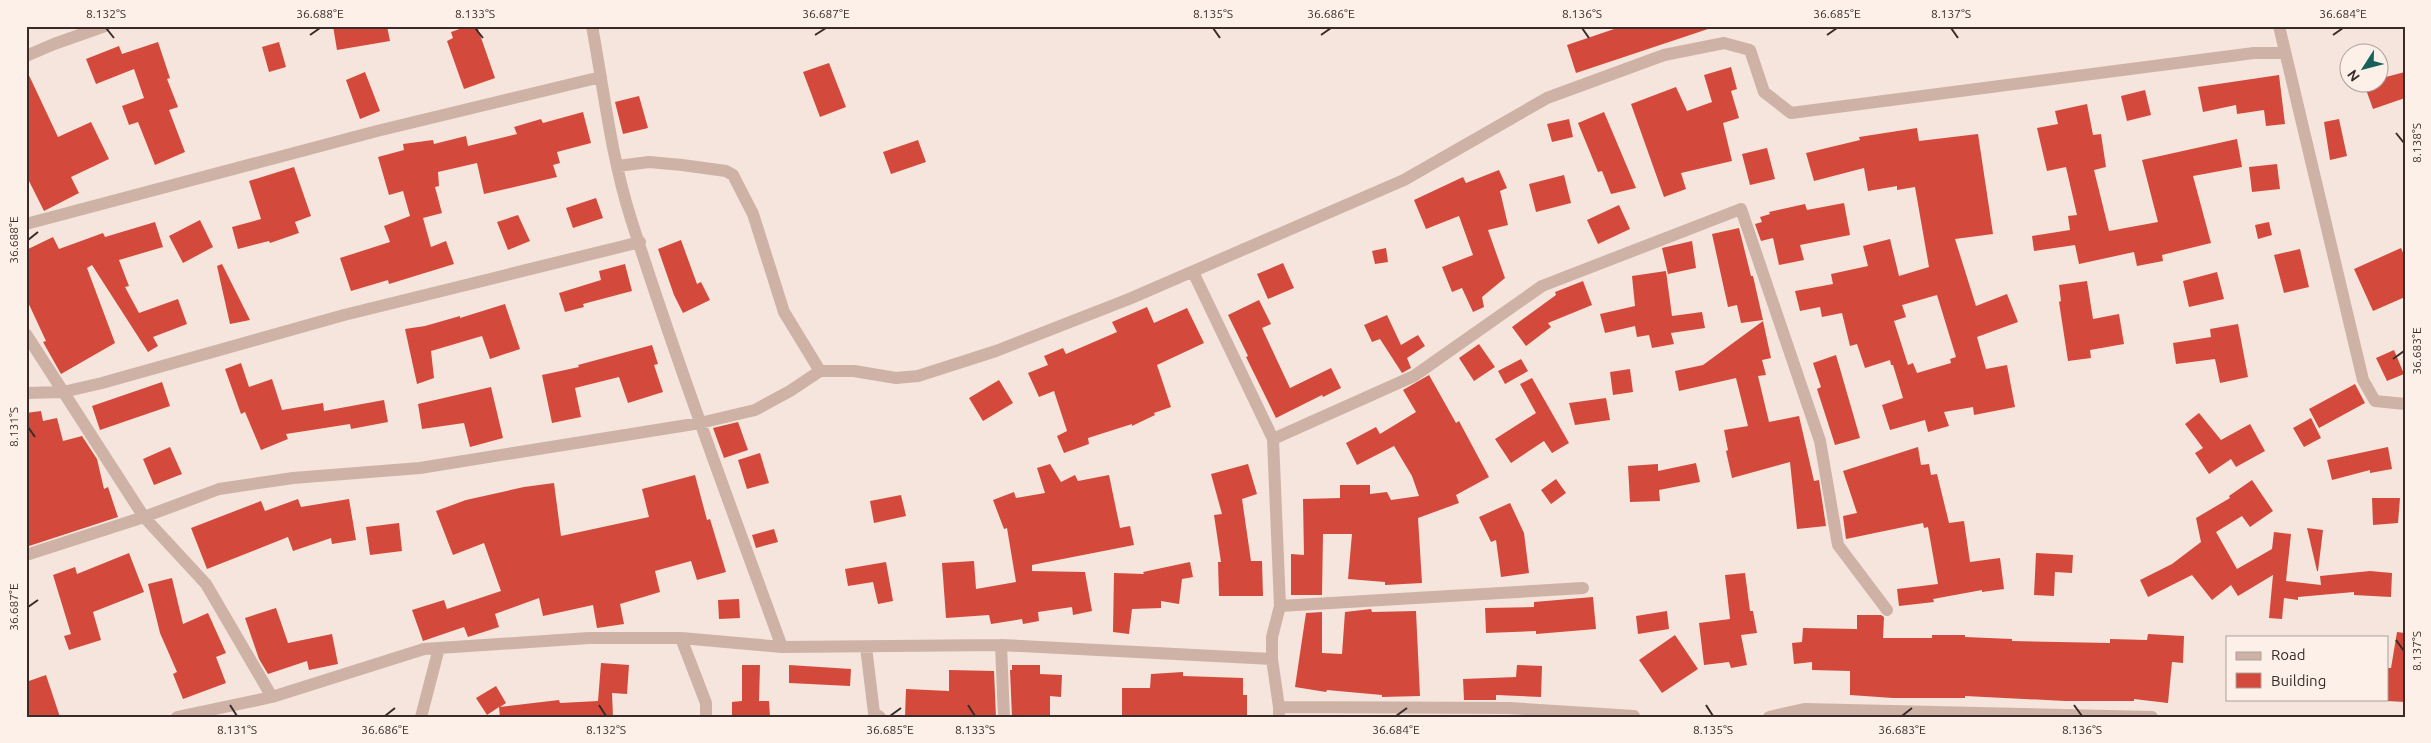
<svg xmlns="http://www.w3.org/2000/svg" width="2431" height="743" font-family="Ubuntu,sans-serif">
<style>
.building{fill:#d34a3c;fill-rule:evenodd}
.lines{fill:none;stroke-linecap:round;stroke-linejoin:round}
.minor{stroke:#ceb2a6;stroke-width:12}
.ticks{fill:none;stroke:#3a2b28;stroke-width:2}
.neatline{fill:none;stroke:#3a2b28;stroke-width:2}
.ticks-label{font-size:12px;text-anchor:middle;fill:#3a2b28}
</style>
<rect width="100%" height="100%" fill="#f5e5dc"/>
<path class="building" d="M333,26H387L390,41L337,50Z
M468,26H477L495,78L464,89L447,41L453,38L451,32Z
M1623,26H1708V29L1576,73L1567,45Z
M158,42L170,78L167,79L178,107L169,110L185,152L155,165L138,122L129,125L122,106L144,98L134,69L96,84L86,59L119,46L122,54Z
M279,42L286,67L269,72L262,47Z
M829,63L846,107L820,117L803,72Z
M1731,67L1737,89L1731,91L1739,118L1723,123L1732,161L1681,173L1686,189L1664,197L1631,104L1676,87L1687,111L1712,102L1704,75Z
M26,69L58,137L91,122L109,159L71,177L79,193L44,211L26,175Z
M365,72L380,111L360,119L346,80Z
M2405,72V98L2373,109L2364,84L2378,82V79Z
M2279,75L2285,124L2266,126L2264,110L2237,114L2236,105L2203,112L2198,87Z
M2145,90L2151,115L2127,121L2121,96Z
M639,96L648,128L623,134L615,102Z
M2087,104L2093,135L2101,134L2106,167L2094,170L2109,231L2158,222L2142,160L2237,139L2242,167L2193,176L2211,243L2162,255L2163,261L2137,266L2134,252L2079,264L2075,245L2034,251L2032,236L2070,230L2068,216L2077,215L2066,167L2047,171L2037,128L2058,124L2055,111Z
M583,112L591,143L557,152L560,163L553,165L557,177L484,194L477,163L438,172L439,186L435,187L442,213L423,218L431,247L446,241L454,264L389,284L388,280L351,291L340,258L390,242L384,226L410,216L403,191L389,195L378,157L404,150L403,144L433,140L434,144L466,136L468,146L517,134L514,127L541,119L543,123Z
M1604,112L1636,188L1611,194L1602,171L1598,172L1578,123Z
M1569,119L1573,137L1552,142L1547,124Z
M2339,119L2347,156L2330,160L2324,122Z
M1917,128L1919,141L1978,134L1993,234L1955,239L1976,306L2007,294L2018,322L1977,337L1986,369L2007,365L2015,407L1974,415L1973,407L1944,412L1949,426L1928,432L1925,420L1890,430L1882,405L1903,398L1893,365H1891L1890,360L1865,368L1857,344L1850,346L1842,313L1822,317L1820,307L1800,311L1795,291L1833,284L1831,274L1868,266L1863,246L1890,239L1899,276L1929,267L1915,187L1897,190V186L1868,191L1864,168L1814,181L1806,153L1860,140L1859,137ZM1937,295L1956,357L1950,359L1951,363L1917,373L1913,363L1908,365L1894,321L1906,317L1902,305Z
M918,140L926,162L891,174L883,152Z
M1767,148L1775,179L1750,185L1742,154Z
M2277,164L2280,189L2252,192L2249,167Z
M294,167L311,216L295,222L299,233L270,243L269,241L238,249L232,227L261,219L249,181Z
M1499,170L1507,188L1500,191L1508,225L1488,230L1505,278L1482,297L1484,307L1473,312L1462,288L1452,292L1442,267L1473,255L1459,216L1426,229L1414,200L1463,177L1466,183Z
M1564,175L1571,203L1536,212L1529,184Z
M596,198L603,218L573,228L566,208Z
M1844,203L1850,235L1800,245L1804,260L1779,265L1773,238L1761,241L1755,224L1762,222L1760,217L1770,214L1769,212L1805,204L1807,210Z
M1619,205L1630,229L1598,244L1587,220Z
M518,215L530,241L508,250L497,222Z
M200,220L213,247L183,263L169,236Z
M155,222L163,247L119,260L129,286L125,287L139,313L178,299L187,324L153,337L158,346L148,352L92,265L87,268L115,343L61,374L43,342L46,341L26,298V250L53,237L59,249L103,233L105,237Z
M2269,222L2272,235L2258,239L2255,225Z
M1739,228L1751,276H1753L1763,320L1741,323L1737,305L1728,307L1712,234Z
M681,240L697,284L701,282L710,300L683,313L674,295L658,249Z
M1692,241L1696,268L1668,274L1662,248Z
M1386,248L1388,262L1375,264L1372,251Z
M2401,248L2405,257V297L2373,311L2354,269Z
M2300,249L2309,287L2284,293L2274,255Z
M1283,263L1294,288L1268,299L1257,274Z
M222,264L250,320L230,324L217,266Z
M625,264L632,291L583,304L584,307L565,312L559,293L601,280L599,271Z
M1666,271L1672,316L1702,312L1705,328L1671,333L1674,344L1652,348L1649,335L1637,337L1635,326L1605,333L1600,314L1635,306L1632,276Z
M2217,272L2224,299L2189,307L2183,281Z
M1583,281L1592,305L1548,323L1551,327L1526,346L1512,327L1556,295L1555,292Z
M2087,281L2093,319L2119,314L2124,344L2090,350L2091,358L2068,361L2059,302L2061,301L2059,285Z
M1259,300L1271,324L1262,328L1290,388L1331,368L1341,388L1323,397L1322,395L1276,418L1246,357L1248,356L1228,315Z
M505,304L520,349L490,359L482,336L431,351L434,378L417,384L405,329L425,326L460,316V318Z
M1147,307L1154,323L1187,308L1204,343L1157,365L1171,407L1154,413L1155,415L1132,426V424L1088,438L1089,444L1064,453L1057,436L1067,431L1054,391L1039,397L1028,373L1048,365L1044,356L1063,348L1066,354L1117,332L1112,322Z
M1387,315L1401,345L1418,335L1425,346L1407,358L1411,368L1402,373L1380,339L1372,342L1364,325Z
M1763,321L1771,358L1762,360L1766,375L1758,376L1769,422L1799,416L1814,481L1819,480L1826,526L1797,529L1790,462L1732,478L1726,451L1728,450L1724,430L1748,426L1736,378L1679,391L1675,371L1703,365Z
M2238,324L2248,377L2220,383L2215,359L2176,364L2173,343L2211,337L2210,329Z
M1479,344L1495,367L1474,381L1459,358Z
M652,345L658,364L654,365L663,392L628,403L619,377L575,388L581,417L552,423L542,375L579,367L578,365Z
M2394,350L2404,374L2387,381L2376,358Z
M1836,355L1860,438L1835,445L1817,389L1821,387L1813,363Z
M1521,359L1528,371L1505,384L1498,371Z
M241,363L249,387L272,379L282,410L323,403L324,411L384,400L388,422L351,429L350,424L286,434L288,439L261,450L245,412L241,414L225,369Z
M1630,369L1633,392L1613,395L1610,372Z
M1429,375L1456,423L1459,421L1489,477L1456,495L1459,503L1418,518L1422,583L1385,585V582L1348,579L1352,534H1323L1322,595H1291V554L1304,555L1303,499L1340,498V485H1370V494L1387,492L1391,500L1419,496L1412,476L1394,446L1357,465L1346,443L1376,427L1380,434L1416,412L1403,390Z
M1532,378L1569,443L1552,453L1544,441L1511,463L1495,439L1536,413L1520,384Z
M999,380L1013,403L983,421L969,398Z
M162,382L170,406L100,430L92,406Z
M2355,384L2365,403L2319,428L2309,409Z
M491,387L503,438L470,447L464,423L422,429L418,404Z
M1606,398L1610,420L1575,425L1569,403Z
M41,411L43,421L57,418L63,441L82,436L97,459L104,489L108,487L118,517L29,546L26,538V505H28L26,490V413Z
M2199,413L2221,440L2250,424L2265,451L2236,467L2231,459L2209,474L2195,453L2203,448L2185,424Z
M2311,418L2321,438L2304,447L2293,428Z
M738,422L748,450L724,458L713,428Z
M170,447L182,474L154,485L143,459Z
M1918,447L1921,465L1929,464L1931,475L1937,474L1949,523L1964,521L1970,562L2000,558L2004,589L1982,592V590L1933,599L1934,602L1899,606L1897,589L1938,584L1928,527L1924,528L1923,523L1846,539L1843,516L1857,513L1843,471Z
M2388,447L2392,469L2370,473V470L2332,480L2327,460Z
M760,453L769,483L747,489L738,460Z
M1696,463L1700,482L1659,490L1660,501L1630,502L1628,466L1658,464V471Z
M1050,464L1061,482L1075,475L1078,481L1109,475L1120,528L1130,526L1134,545L1032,565V571L1085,572L1092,611L1073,615L1072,607L1038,612L1039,621L1023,624L1022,619L991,624L989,615L946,618L942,563L974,561L976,589L1016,582L1007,528L1004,529L993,500L1014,492L1016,498L1045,493L1037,468Z
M1248,464L1257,494L1242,499L1251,561H1262L1263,596H1219L1218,562H1221L1214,515L1222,514L1211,474Z
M695,475L707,520L710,519L726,572L697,580L691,561L655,571L660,592L620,604L624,624L597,628L593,605L543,616L539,598L495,614L499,627L468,637L464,627L423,641L412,610L444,600L447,609L501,591L484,543L453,555L436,511L466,500L524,487L554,483L561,536L649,517L642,489Z
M1556,479L1566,493L1551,504L1541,490Z
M2252,480L2273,511L2250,527L2242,516L2216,532L2237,569L2272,549L2274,532L2291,534L2286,581L2321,585L2320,576L2370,571L2392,573L2391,597L2354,595V592L2298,597V600L2284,598L2282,619L2269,618L2273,575L2238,596L2231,585L2212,600L2192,575L2148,597L2140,580L2172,564L2201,542L2196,518L2230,498L2229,496Z
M901,495L906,516L874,523L870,501Z
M2372,498H2400L2398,523L2373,525Z
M298,499L301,507L349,499L356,540L332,544L331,538L293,551L288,537L207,569L191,528L261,501L265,511Z
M1510,503L1524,533L1529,573L1501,577L1496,540L1491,542L1479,517Z
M399,523L402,551L370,555L366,527Z
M2307,528L2323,530L2318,571H2317Z
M774,529L778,542L756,548L752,535Z
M129,553L144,592L93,612L101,640L69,650L64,636L71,634L53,575L75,567L77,574Z
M2036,553L2073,555L2072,573L2055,572L2054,596L2034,595Z
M886,562L893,601L878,604L873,582L848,586L845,569Z
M1190,562L1193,577L1182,579L1179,604L1161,601V608L1132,609L1129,634L1113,632L1114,573L1144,574L1143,572Z
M1745,573L1750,611H1753L1757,633L1741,635L1747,665L1731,668L1729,662L1704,665L1699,623L1730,619L1725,575Z
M172,578L183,624L208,613L226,653L216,657L226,683L183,699L173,674L177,672L160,633L148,584Z
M1593,597L1596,629L1536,634V631L1486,633L1485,608L1534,607V602Z
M739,599L740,618L719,619L718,600Z
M276,608L288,643L332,634L338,664L309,670L307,661L268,674L259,659L245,618Z
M1371,609L1372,612L1416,611L1420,696L1382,697V695L1327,690L1326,692L1295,687L1306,613L1322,612V653L1342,654L1345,612Z
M1667,611L1669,629L1638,634L1636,616Z
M1857,615H1881L1884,617L1883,638H1932V635H1965V637L2012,639V641L2110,643V639L2147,640L2148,634L2184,636L2183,663L2172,662L2168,703L2134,699V701H2065L1965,696V698H1893L1850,695V671L1812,670V662L1794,664L1792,643L1802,642L1803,628L1857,629Z
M2397,632L2405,633V702L2387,701V668H2391Z
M1675,635L1698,669L1662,693L1639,660Z
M601,663L629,665L627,694L612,693L613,717H500L499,707L487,715L476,698L496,686L506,703L500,707L559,700L560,703L598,701Z
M742,665H760L759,701H769L770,717H732V702L742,701Z
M789,665L851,669L850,686L789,683Z
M1012,665H1040V674L1062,675L1061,697L1050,696V717H1012L1010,670H1012Z
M1517,665L1542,666L1541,697L1496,695V700H1464L1463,679L1516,677Z
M949,670L994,671L996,717H905L906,689L949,691Z
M1183,672V676L1243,678V695H1247V717H1122V688H1150L1151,674Z
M46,675L60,717H30L26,705V682Z"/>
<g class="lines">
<path class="minor" d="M592,26C604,91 611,156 631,219C677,363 730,505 782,647
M2279,26L2363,380L2375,401L2405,404
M26,56L54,44L105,26
M618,166L649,162L682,165L726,171L733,175L753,214L784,312L820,371
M26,224L377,131L601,77
M1193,272L1273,439L1280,606L1272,637V659L1279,707V717
M26,334L144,517L206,584L272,697
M26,393L63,392L102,383L344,315L640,242
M1273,439L1414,376L1542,286L1741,209L1820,441L1838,545L1887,610
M26,555L144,517L219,489L293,478L420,468L700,423L755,410L790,391L820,371H854L896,378L918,376L996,351L1129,299L1404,180L1547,98L1664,55L1724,43L1750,50L1764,92L1791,113L2254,53H2284
M1280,606L1583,588
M681,638L706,703V717
M1001,645L1004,717
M866,647L874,713L880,717
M1279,707L1509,708L1634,716
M177,717L272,697L424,649L589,638H681L782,647L1001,645L1272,659
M421,717L439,648
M1769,717L1804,709L2152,717"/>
</g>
<path class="ticks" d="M106,28L114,38M475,28L483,38M1213,28L1220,38M1582,28L1589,38M1951,28L1958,38M310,35L320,28M815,35L826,28M1321,35L1331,28M1827,35L1837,28M2333,35L2343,28M2396,133L2404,143M28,240L38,232M2393,359L2404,351M28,427L35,437M28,607L38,600M2396,640L2404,651M230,705L237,716M599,705L606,716M968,705L975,716M1706,705L1713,716M2074,705L2082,716M385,716L395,708M890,716L901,708M1396,716L1407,708M1902,716L1912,708"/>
<rect width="2431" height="743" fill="none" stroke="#fcf0e9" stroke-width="55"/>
<rect x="2226" y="636" width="162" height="65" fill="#fcf0e9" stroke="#aea19c"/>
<rect x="2236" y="652" width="25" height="8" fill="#ceb2a6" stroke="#aea19c"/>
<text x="2271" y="660" font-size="15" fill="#3a2b28">Road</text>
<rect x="2236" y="673" width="25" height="15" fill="#d34a3c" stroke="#aea19c"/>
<text x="2271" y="686" font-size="15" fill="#3a2b28">Building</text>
<g transform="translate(2364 68) rotate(234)"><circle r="24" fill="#fcf0e9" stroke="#aea19c"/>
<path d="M0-4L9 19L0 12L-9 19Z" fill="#18605a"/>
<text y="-8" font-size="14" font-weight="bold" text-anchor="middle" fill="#3a2b28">N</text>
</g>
<rect x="28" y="28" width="2376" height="688" class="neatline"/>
<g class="ticks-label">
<text x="106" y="18">8.132°S</text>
<text x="320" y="18">36.688°E</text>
<text x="475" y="18">8.133°S</text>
<text x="826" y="18">36.687°E</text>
<text x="1213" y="18">8.135°S</text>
<text x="1331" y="18">36.686°E</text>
<text x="1582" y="18">8.136°S</text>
<text x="1837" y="18">36.685°E</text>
<text x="1951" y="18">8.137°S</text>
<text x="2343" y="18">36.684°E</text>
<text transform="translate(2417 143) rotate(-90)" y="4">8.138°S</text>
<text transform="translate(14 240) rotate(-90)" y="4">36.688°E</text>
<text transform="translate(2417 351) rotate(-90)" y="4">36.683°E</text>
<text transform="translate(14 427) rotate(-90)" y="4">8.131°S</text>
<text transform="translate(14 607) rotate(-90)" y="4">36.687°E</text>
<text transform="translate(2417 651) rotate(-90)" y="4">8.137°S</text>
<text x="237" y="734">8.131°S</text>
<text x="385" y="734">36.686°E</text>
<text x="606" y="734">8.132°S</text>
<text x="890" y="734">36.685°E</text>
<text x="975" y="734">8.133°S</text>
<text x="1396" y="734">36.684°E</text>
<text x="1713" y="734">8.135°S</text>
<text x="1902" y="734">36.683°E</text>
<text x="2082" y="734">8.136°S</text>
</g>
</svg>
